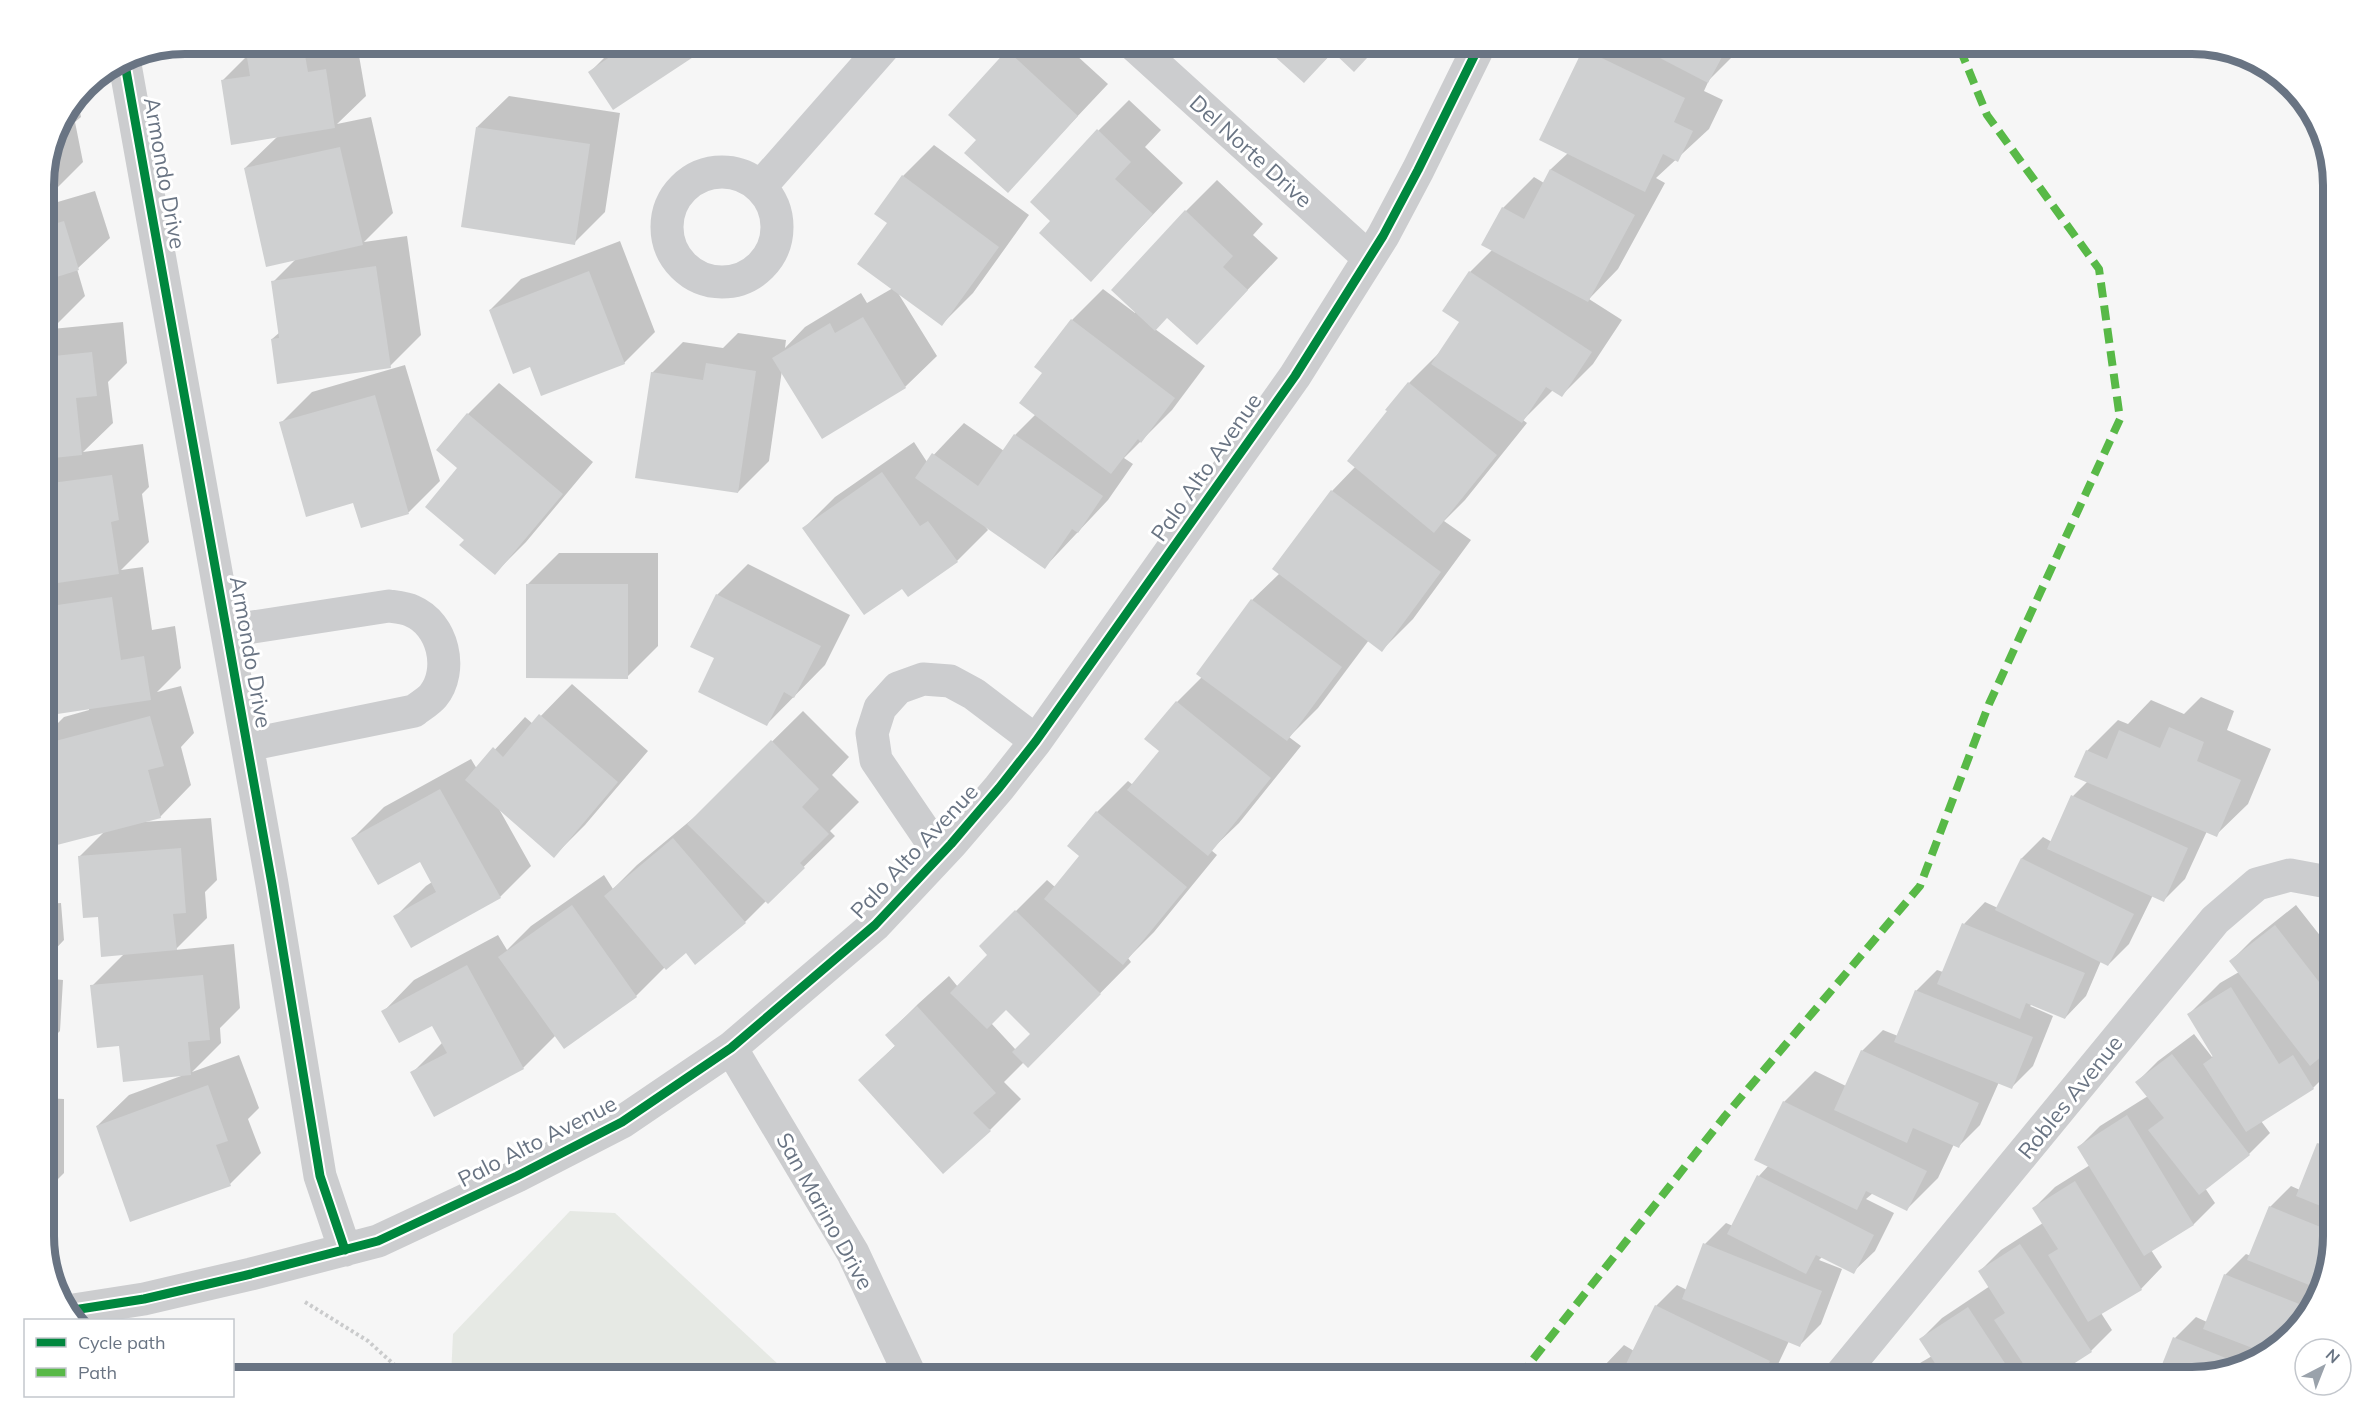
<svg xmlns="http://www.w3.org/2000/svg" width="2377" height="1421" font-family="Mulish,sans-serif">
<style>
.green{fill:#e6e9e4}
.shadow{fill:#0003;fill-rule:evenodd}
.building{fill:#cfd0d1}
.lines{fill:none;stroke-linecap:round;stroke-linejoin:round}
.path{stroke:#cacbcc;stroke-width:4;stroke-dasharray:3 3;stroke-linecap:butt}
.street{stroke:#cccdcf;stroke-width:33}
.quiet{stroke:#58b947;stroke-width:8;stroke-dasharray:15 8;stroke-linecap:butt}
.cycleway-casing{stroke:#fff;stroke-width:13}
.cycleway{stroke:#00873e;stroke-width:9}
.labels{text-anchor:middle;stroke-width:6;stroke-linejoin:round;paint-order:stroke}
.street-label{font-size:22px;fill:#697483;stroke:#fff}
.rim{fill:none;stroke:#697483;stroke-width:8}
</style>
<rect width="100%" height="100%" fill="#f6f6f6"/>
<path class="green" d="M570,1211L615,1213L792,1377H451L453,1334Z"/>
<path class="shadow" d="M248,44H357L366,96L337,124L371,117L393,213L364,242L407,236L421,335L390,366L272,339L280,332L273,282L296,259L245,168L278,136L222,81L248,55Z
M604,44H710L590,72L610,52Z
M1016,44H1064L1108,84L1008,190L978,140L1008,51Z
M1263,44H1380L1354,69L1334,51L1304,81Z
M1590,44H1742L1739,50L1709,80L1704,91L1723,100L1709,129L1656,178L1665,183L1618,269L1589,299L1622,320L1593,364L1562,395L1553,390L1523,420L1527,423L1465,500L1444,521L1471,540L1413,619L1382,650L1369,640L1318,708L1289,737L1301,746L1239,823L1211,850L1217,855L1154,932L1128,958L1131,962L1059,1035L1024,1062L1004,1082L1021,1099L990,1130L860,1080L896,1045L887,1035L918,1004L949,976L958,987L990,955L981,946L1047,880L1055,887L1081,856L1097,812L1128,781L1133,785L1161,751L1177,702L1202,677L1252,600L1280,573L1332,491L1356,466L1409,383L1440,352L1461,321L1470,272L1493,249L1503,208L1534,177L1544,183L1551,169L1568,153L1584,50ZM1006,1008L1032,1034L1016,1050L991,1023Z
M509,96L620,113L605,212L574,243L477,127Z
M77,97L81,117L75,122L83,162L52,193L44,194V176L54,131Z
M1129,100L1161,130L1145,147L1183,183L1091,280L1052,221L1098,131Z
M934,145L1029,215L973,293L942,324L898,293L937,356L905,387L782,370L769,461L738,492L652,373L683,342L723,348L738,333L786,340L785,348L805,327L861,293L867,303L893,288L889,222L903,176Z
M1217,180L1263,224L1253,235L1278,258L1197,343L1167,316L1155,329L1205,366L1172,410L1124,458L1133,464L1108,500L1045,567L984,525L988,530L957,561L903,587L804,528L835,497L914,442L927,462L964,423L1004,451L1015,435L1036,414L1044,373L1072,320L1103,289L1135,313L1186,211Z
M95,191L110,238L77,269L85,296L52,329L123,322L127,363L108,382L113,423L83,452L143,444L149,487L142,494L149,542L121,570L143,567L152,630L175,626L181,668L157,692L181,686L194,733L181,747L191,785L160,817L141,822L211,818L217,880L205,892L207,918L175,950L234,944L240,1008L220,1028L221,1043L192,1072L239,1055L259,1108L248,1119L261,1153L230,1184L97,1126L129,1095L181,1076L121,1044L92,986L125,953L99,916L79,857L105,831L58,843L44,790V737L64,717L89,710V708L44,715V206Z
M620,241L655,332L624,363L531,365L490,310L521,279Z
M405,365L440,481L409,512L362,526L354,501L281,423L312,392Z
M499,383L593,462L526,542L495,573L459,468L468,414Z
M559,553H658V646L627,677L528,584Z
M748,564L850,615L825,665L767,724L716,658L717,595Z
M572,684L648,751L585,825L554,856L499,809L531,866L500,897L395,917L426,886L432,882L421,860L353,838L384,807L471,759L477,769L525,717L533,724Z
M2201,697L2234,711L2227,730L2271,749L2248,804L2216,835L2207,831L2185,879L2164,900L2153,895L2129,944L2108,965L2101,961L2086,996L2065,1018L2032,1004L2030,1006L2053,1016L2033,1066L2012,1087L1999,1082L1980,1125L1959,1146L1954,1144L1938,1178L1907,1209L1873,1193L1866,1199L1894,1213L1875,1251L1853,1272L1822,1257L1819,1260L1842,1269L1821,1324L1800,1345L1789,1341L1772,1377H1597L1603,1367L1624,1345L1634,1351L1656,1306L1677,1285L1687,1290L1705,1244L1726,1223L1733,1226L1759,1176L1769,1165L1784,1102L1815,1071L1846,1086L1862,1051L1883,1030L1898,1036L1916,991L1937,970L1943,972L1964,924L1985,902L1998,908L2022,858L2043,837L2052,842L2073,796L2088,781L2087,751L2118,720L2128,724L2151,700L2184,714Z
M803,711L849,757L832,775L859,802L830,831L835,836L768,902L766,901L745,922L686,951L665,967L636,996L556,1035L523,1068L412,1073L443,1042L433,1024L383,1012L414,980L498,935L507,950L531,926L604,875L613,889L637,865L703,810Z
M61,903L64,940L44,961V904Z
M2296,905L2333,952V1068L2313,1088L2261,1121L2270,1133L2249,1154L2205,1188L2215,1203L2194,1224L2151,1250L2162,1267L2141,1289L2101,1313L2112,1330L2091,1351L2050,1377H1896L1932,1356L1921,1339L1942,1318L1990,1286L1980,1271L2001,1250L2043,1223L2034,1208L2055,1187L2090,1165L2079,1147L2100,1126L2148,1096L2137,1082L2158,1061L2194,1034L2212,1057L2214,1055L2189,1014L2220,983L2239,972L2231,961L2252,940Z
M44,978L63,980L60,1031L44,1047Z
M44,1098L64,1099V1173L44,1193Z
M2333,1129V1236L2314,1307L2263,1358L2192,1377H2159L2175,1338L2196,1317L2207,1322L2225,1275L2246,1254L2251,1256L2270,1207L2291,1186L2300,1190L2319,1143Z
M245,1363L248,1377H232V1366Z"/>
<path class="building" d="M252,44H303L308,72L326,69L335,128L231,145L221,80L250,76L245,45Z
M572,44H589L577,51Z
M603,44H708L710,46L613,110L588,72L611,56Z
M1261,44H1380L1354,72L1333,52L1304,83Z
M1633,44H1729L1708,83Z
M1583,49L1685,98L1674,122L1693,131L1678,162L1663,154L1645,192L1539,140Z
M1007,50L1078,116L1008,193L964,153L976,140L948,115Z
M476,127L590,144L575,245L461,227Z
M1097,129L1131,162L1115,179L1153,214L1091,282L1039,233L1050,221L1030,202Z
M340,147L363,245L266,267L244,168Z
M47,164L52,194L44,196V176Z
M1550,169L1635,215L1588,302L1481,245L1502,207L1524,219Z
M902,175L999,247L942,326L857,264L887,223L874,214Z
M1185,210L1233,256L1223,267L1248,290L1197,345L1167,318L1155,331L1111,290Z
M64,221L79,270L44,281V227Z
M376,266L391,368L277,384L271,339L279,338L271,281Z
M589,271L625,364L541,396L530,367L513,374L489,310Z
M1469,271L1592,352L1562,397L1546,387L1522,423L1431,364L1459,322L1442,311Z
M44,294L54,329L44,332Z
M863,317L906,388L822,439L772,358L830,323L835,333Z
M1071,319L1175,398L1141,443L1138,439L1111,474L1019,403L1042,373L1034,367Z
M92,352L97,396L76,398L82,455L44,459V357Z
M706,363L756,371L738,493L635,478L651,372L703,380Z
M1408,382L1497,455L1434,533L1347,461L1387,411L1385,410Z
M375,395L409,514L361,528L353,503L306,517L279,422Z
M467,413L563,494L495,575L459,545L464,540L425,507L457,468L436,450Z
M1014,434L1103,496L1078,533L1072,529L1045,569L915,478L932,453L978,486Z
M882,472L920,526L928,521L958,562L908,597L902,589L864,615L802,528Z
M112,475L119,520L111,522L119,574L44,585V484Z
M1331,490L1441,572L1382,652L1272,569Z
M526,584H628V679L526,678Z
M716,594L821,646L794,698L784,692L767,726L698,692L714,658L690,647Z
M112,597L121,660L144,656L151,700L44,716V607Z
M1251,599L1342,667L1287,741L1196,674Z
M1176,701L1271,778L1208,856L1127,790L1159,751L1144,739Z
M539,714L618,782L554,858L465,780L493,747L503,757Z
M150,716L164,766L148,770L161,818L57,845L44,796V744Z
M2169,727L2204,742L2197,761L2241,780L2217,837L2074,777L2086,750L2107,759L2119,730L2160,748Z
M771,740L819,789L802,807L829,834L800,863L805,868L768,904L687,824Z
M440,789L501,898L411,948L393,916L436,892L420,862L378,885L351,838Z
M2071,795L2188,848L2164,902L2047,849Z
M1096,811L1187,887L1123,965L1044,899L1079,856L1067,846Z
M673,838L746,923L695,965L686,953L666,970L604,896Z
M181,848L186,913L173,914L177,950L101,957L98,917L83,918L78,856Z
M2021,858L2134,914L2108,966L1995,910Z
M572,905L637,997L564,1049L498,957Z
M1015,910L1101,994L1028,1068L1012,1052L1030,1034L1006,1010L987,1029L950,993L987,955L979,946Z
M1962,923L2085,973L2065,1019L2026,1003L2020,1019L1937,984Z
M2275,925L2333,1000V1047L2310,1066L2229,961Z
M467,965L524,1069L434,1117L410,1072L447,1053L432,1026L399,1043L381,1011Z
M203,975L210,1040L188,1042L191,1075L123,1082L119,1046L97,1048L90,985Z
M2231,987L2279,1064L2293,1055L2314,1089L2246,1132L2203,1064L2213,1057L2187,1014Z
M1915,990L2033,1037L2012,1089L1894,1042Z
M917,1006L996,1093L973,1113L991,1131L943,1174L858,1080L895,1046L885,1035Z
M1861,1050L1979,1103L1959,1148L1913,1128L1907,1143L1834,1110Z
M2172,1054L2250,1155L2199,1195L2148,1130L2164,1118L2135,1082Z
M208,1085L228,1141L216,1145L231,1186L130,1222L96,1126Z
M1783,1101L1927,1171L1907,1211L1866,1191L1857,1210L1754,1160Z
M2127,1115L2194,1225L2144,1256L2077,1147Z
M2317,1143L2333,1149V1211L2296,1196Z
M1757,1175L1874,1235L1854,1274L1816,1255L1806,1274L1727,1234Z
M2075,1181L2142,1290L2088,1322L2048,1255L2058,1249L2032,1208Z
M2269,1206L2333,1232L2319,1289L2247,1260Z
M1703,1243L1822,1291L1800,1347L1682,1299Z
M2020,1244L2092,1352L2053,1377H2032L1994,1320L2005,1313L1978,1271Z
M2224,1274L2312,1309L2268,1354L2203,1329Z
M1655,1305L1770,1361L1762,1377H1653L1626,1364Z
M1968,1307L2014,1377H1944L1919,1339Z
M2173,1337L2241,1364L2192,1377H2157Z
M1602,1366L1624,1377H1595Z
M1918,1371L1922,1377H1908Z"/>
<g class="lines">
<path class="path" d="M305,1302L368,1341L408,1377"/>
<path class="street" d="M1133,44L1369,258
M124,59L272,884L320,1176L345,1250
M667 227a55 55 0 1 1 110 0a55 55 0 1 1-110 0Z
M761,186L886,44
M227,631L389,606C396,607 406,608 412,611C443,624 454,670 433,696C428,702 420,706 414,711L247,745
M940,854L876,760L872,733L880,708L898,688L923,679L950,681L974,694L1036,741
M731,1048L853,1253L911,1377
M67,1311L144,1299L251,1274L378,1241L517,1176L622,1122L731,1048L875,925L951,844L999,788L1036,741L1295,376L1383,236L1418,170L1480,44
M1839,1377L2215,920L2257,884L2290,875L2333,883"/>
<path class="quiet" d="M1519,1377L1725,1116L1920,886L1989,704L2120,419L2099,269L1987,115L1958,44"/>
<defs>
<path id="cycleway" d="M124,59L272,884L320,1176L345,1250
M67,1311L144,1299L251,1274L378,1241L517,1176L622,1122L731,1048L875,925L951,844L999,788L1036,741L1295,376L1383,236L1418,170L1480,44"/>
</defs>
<use href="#cycleway" class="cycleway-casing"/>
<use href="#cycleway" class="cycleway"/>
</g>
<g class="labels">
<g class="street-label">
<text transform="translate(1251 151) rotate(42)" y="8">Del Norte Drive</text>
<text transform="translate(165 173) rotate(80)" y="8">Armondo Drive</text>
<text transform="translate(1206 467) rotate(-55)" y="8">Palo Alto Avenue</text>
<text transform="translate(251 652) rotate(80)" y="8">Armondo Drive</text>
<text transform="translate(914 851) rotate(-47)" y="8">Palo Alto Avenue</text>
<text transform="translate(2070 1097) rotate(-51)" y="8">Robles Avenue</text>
<text transform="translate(537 1141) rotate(-27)" y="8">Palo Alto Avenue</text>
<text transform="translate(825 1211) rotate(61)" y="8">San Marino Drive</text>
</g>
</g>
<path d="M0 0H2377V1421H0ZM185 54H2192A131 131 0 0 1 2323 185V1236A131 131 0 0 1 2192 1367H185A131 131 0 0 1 54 1236V185A131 131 0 0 1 185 54Z" fill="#fff" fill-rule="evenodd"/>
<path class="rim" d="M185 54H2192A131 131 0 0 1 2323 185V1236A131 131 0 0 1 2192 1367H185A131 131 0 0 1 54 1236V185A131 131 0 0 1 185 54Z"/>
<rect x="24" y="1319" width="210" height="78" fill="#ffffff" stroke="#c3c7cd" stroke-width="1.5"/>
<rect x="36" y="1338" width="30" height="9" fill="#00873e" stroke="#c3c7cd" stroke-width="1.5"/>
<text x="78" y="1349" font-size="18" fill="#697483">Cycle path</text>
<rect x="36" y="1368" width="30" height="9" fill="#58b947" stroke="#c3c7cd" stroke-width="1.5"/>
<text x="78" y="1379" font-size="18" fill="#697483">Path</text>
<g transform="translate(2323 1367) rotate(42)"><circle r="28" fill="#ffffff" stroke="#c3c7cd" stroke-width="1.5"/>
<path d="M0-4.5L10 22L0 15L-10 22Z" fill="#9aa2ab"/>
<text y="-9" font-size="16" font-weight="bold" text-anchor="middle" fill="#697483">N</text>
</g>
</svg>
